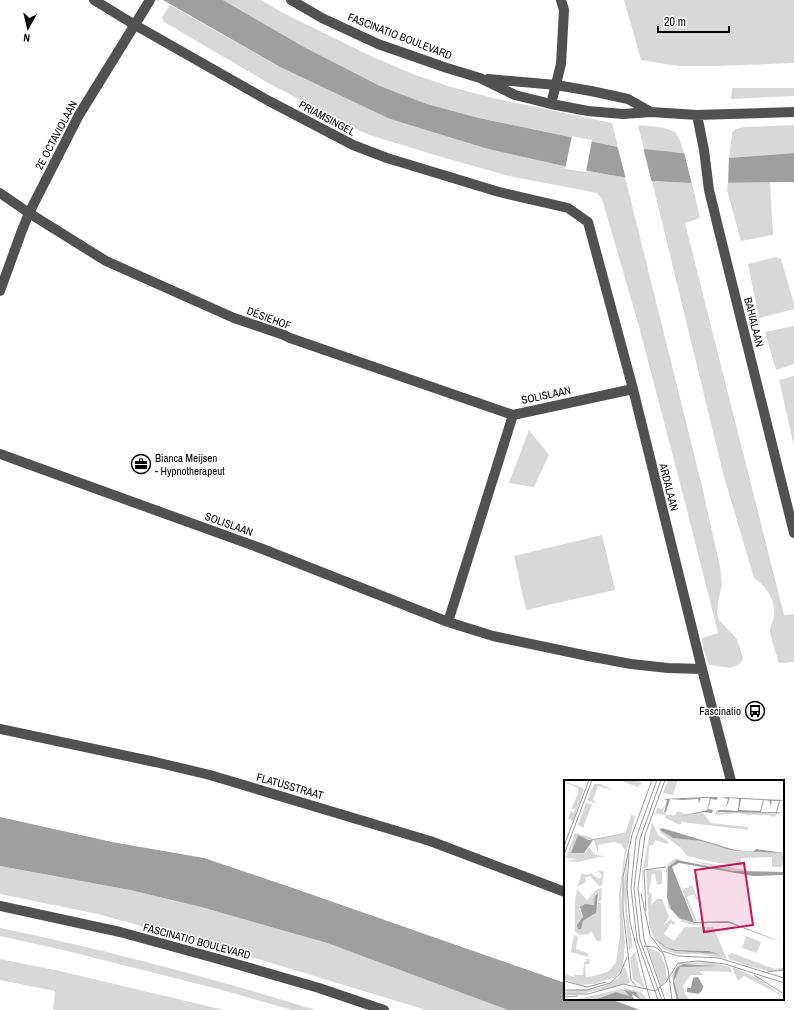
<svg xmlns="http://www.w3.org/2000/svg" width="794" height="1010" font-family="'Archivo Narrow',sans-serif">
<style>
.green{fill:#d8d8d8}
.water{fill:#9f9f9f}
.pier{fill:#fff}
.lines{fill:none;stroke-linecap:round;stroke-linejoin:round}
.minor{stroke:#515151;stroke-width:10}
.labels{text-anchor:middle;stroke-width:3;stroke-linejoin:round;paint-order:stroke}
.street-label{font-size:11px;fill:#000;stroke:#fff}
.poi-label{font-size:11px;fill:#000;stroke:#fff;text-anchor:start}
.inset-road{fill:none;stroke:#999;stroke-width:1}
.view{fill:#c2185b;fill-opacity:0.15;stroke:#c2185b;stroke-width:2}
.inset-edge{fill:none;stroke:#000;stroke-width:2}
</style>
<rect width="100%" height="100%" fill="#fff"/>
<path class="green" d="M223,0H261L283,13L371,56L413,74L451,87L497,99L612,123L618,147L479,118L427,104L406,96L380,86L304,47Z
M624,0H794V63L718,66H678L641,60Z
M170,5L280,67L390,119L488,149L568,167L610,175L625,177L701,482L720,567L722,584L718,602L717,613L719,620L737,639L743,658L741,663L731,668L709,665L703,648L702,638L718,633L679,479L638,323L602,199L597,193L509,176L438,156L373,136L358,130L270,84L164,22L162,17Z
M732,88H794V96L731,99Z
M638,125C647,126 666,127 673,131C678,133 683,148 684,154L644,149Z
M794,125V153L729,158L732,135V132L736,129L744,127Z
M652,181L692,183L700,218L685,223L784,615L794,614V662L779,663C777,656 770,636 770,630C771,625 774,620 774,614C775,598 766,587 754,578L724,477Z
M728,182H770L773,235L741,241L727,190Z
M776,257L781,259L794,304V309L759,318L748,264Z
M794,326V364L776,370L765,332Z
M794,376V446L779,380Z
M529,430L549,455L534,487L509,483Z
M602,535L615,590L526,610L514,556Z
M0,866L130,890L201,907L327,943L508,1010H426L238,953L98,914L0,894Z
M0,928C107,950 212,978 316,1010H292L222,990L67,951L0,936Z
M0,959L60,971L224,1010H53L55,991L0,980Z"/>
<path class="water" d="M163,0H223L304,47L380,86L427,104L479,118L618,147L644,149L729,158L794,153V182L692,183L652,181L610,175L568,167L488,149L390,119L280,67Z
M0,817L112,842L204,858L290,887L565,983V999H610L640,1010H508L327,943L201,907L130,890L0,866Z"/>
<path class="pier" d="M572,136L592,140L586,172L565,169Z
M617,145L643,147L652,183L626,179Z
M684,152L729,156L728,184L692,185Z"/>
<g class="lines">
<path class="minor" d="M94,0L135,25L267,100L353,145L387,158L499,192L568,208L588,222L633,389L702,669L731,781
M291,0L322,18L378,44L447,68L480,78L515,95L551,104L588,111L623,114L651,112L697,115L794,112
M488,79L556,85L591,91L628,99L651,112
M551,104L561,64L564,10L561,0
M697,115L704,150L709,190L719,231L794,533
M0,193L29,213L106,261L234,318L284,335L290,338L513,415
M0,291L21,233L29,213L79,115L150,0
M0,454L260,548L448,622L493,636L588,656L631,664L668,668L702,669
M448,622L513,415L633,389
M0,729L155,762L210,775L430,841L565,892
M0,906L120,932L222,960L319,988L384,1010"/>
</g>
<defs>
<symbol id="office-ring" viewBox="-11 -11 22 22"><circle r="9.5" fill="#fff" stroke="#000" stroke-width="1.5"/><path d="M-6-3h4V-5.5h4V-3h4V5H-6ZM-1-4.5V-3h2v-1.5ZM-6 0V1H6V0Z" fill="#000"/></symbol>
<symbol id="bus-ring" viewBox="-11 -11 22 22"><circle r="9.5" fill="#fff" stroke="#000" stroke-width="1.5"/><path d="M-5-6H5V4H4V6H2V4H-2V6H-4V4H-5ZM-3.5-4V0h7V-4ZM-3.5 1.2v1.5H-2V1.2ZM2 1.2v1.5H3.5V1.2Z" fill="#000"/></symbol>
</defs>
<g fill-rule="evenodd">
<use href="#office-ring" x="130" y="453" width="22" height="22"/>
<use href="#bus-ring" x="744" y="700" width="22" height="22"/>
</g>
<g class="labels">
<g class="street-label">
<text transform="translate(400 36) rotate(21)" y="4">FASCINATIO BOULEVARD</text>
<text transform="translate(327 118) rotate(28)" y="4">PRIAMSINGEL</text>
<text transform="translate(56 135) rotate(-62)" y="4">2E OCTAVIOLAAN</text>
<text transform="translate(269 318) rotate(20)" y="4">DÉSIEHOF</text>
<text transform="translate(754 322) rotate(76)" y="4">BAHIALAAN</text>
<text transform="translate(546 395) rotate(-12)" y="4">SOLISLAAN</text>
<text transform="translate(669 487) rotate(76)" y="4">ARDALAAN</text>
<text transform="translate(229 524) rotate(20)" y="4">SOLISLAAN</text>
<text transform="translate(290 786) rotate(16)" y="4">FLATUSSTRAAT</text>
<text transform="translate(197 941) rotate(15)" y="4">FASCINATIO BOULEVARD</text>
</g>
<g class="poi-label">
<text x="155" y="462">Bianca Meijsen<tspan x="155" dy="13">- Hypnotherapeut</tspan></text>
<text x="741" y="715" text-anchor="end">Fascinatio</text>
</g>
</g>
<g transform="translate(564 780)">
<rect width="220" height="220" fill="#fff"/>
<path d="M55,0H71L78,3L74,7ZM104,0H114L109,15L99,13ZM0,2V1L19,8L20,10L9,41L4,39L7,31L10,33L11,29H7L14,14V8ZM30,4H37L50,11L34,6L29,20L33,24L23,20ZM22,23L28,24L19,48L14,45ZM101,24L99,32L103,35H111L114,31L121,34L114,35L138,32L147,43L184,47V50L118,42L116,45L101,38L102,35L91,34L93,28L98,29ZM152,30L156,33L171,31L216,33L210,37L204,35H184L174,33L152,35ZM67,35L71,36L62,75L57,110L61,167L59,186L51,197L31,204L16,205L0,200V194L10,197L11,188V195H19L20,182L23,181L20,179H25L26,184H21L22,197H16H22L30,196L45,191L52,182L56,155L55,114L61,70L57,64L50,62L34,65V73L30,60L62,52ZM88,42L94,55L105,62L103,64L91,60L89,65L85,66L84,87L79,89V118L78,93ZM94,47L109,58L137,61L166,70L220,73L218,87H208V77L177,78V85L188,87L154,83L123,76L117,68L97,53ZM11,53L29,58L24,60L20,73L22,72L24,68L25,67L31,75L41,76L14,82L1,81L15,79L2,78ZM63,78V132L69,167L65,170L59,109ZM112,78L118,81H111L104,87L103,118L106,127L120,140L129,143L143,142L142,144L130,145L119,142L104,127L102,90L105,83ZM125,80L188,91V92L161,90ZM109,85L119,110L128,105L134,119L132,120L130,114L123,117L133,142L130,141ZM82,89L98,90V104L93,105L91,94H88L85,111L88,114L87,125L93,119H98L105,137L99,146L107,139L111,143L110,145L107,143L100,154L110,161L121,147H149L163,179L136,174H111L98,168L90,158L85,145ZM93,159L102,167L112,170L145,171L157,174L110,171L100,167ZM34,90L40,92L38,106H35L26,96L21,98L22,102L13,107L18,93L24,95L27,93L35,99L38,96ZM38,108L37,121L34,122L35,115L33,114L30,125H19L15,129L19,137L16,150L19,141L30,135L34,123H37V161H33L27,151L25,154L16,155L11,152V121L13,109L23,120L33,109ZM10,155L14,157L12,169L24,173V177L7,172ZM182,156L197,162L193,173L178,168ZM84,168L95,172L101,184L103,199L97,206ZM71,172L76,194L81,209L69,199L66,178ZM168,173L211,189L220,187V190L205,191L185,186L165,179L164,175ZM143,182L166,187L168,192L135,191L139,195H127L119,205L121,214L125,219L115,220L110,201L114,189L117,186L144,184H119L112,188L110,195L111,220L108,195L115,183ZM61,186L66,203L22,213H0V211L39,207L54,198ZM168,187L194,198L220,217L180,196L174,201ZM61,208L77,212L84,220H77L73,213L59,211L66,216L52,212L30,220H10Z" fill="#d8d8d8" fill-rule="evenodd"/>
<path d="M141,17H154L153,20L147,19L144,29L149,30L148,33L139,32L114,37L143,30L146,18L140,17L137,18L135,23L134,19L119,20L106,19L102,32L100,33L103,20L99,19ZM158,17L220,20L216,21L213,32L220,33L154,32V30H161L164,19ZM166,18L175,19L174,31L161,30ZM177,19L199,20L196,31L175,30ZM200,20L206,21V26L208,21H215L212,32H197ZM98,48L171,70L189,72L192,69L220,73L175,71L166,70L137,61L109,58L96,50ZM58,54L29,60L20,73H7L14,55L24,60ZM113,80L169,91L220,92V95L189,96L115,83L108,87L130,142L164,141L220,163L165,143H130L115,138L107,129L103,118L104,87ZM34,114L32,133L19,141L17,149H14L13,145L19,137L16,127L21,124L30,125L31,116ZM91,158L102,167L112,170L145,171L156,174L110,171L100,167ZM119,184L153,186L116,187L110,201L115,220H113L109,203L110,195L112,188ZM134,197L139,206L138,211L134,214L123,212V208H127L129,198ZM60,210L72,212L77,220L68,214L70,220H30L52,212L65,216Z" fill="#9f9f9f" fill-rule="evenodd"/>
<path class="inset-road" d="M88,0L68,55L59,97V130L67,200L73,207L91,211L102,202L114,183L134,181L161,184L220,203M93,0L72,58L67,108L73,160L94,220M97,0L76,59L70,108L76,160L98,220M0,66L25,0M65,73L63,108L66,142L86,220M0,75L28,0M77,113L86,155L98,171L114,176L155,178L220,198M82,131L80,90L102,87M80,166L91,167L99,173L104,189L108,220M203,192L220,190M190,195L220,214M0,201L23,207L42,202M0,210H23L46,203L56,194L63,177M0,214H24L60,204L72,207M0,217L14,216M101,220L80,159L74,108L81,55L101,0"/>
<path class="view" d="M180,83L189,145L140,152L131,90Z"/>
<rect width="220" height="220" class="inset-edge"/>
</g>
<g transform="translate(28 28) rotate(188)" stroke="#ffffff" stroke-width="3" paint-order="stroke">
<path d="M0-3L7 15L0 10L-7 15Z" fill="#000000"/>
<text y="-6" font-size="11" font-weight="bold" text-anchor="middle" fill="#000000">N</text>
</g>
<path d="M658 26v6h71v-6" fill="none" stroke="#000000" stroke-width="2"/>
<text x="664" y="26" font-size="12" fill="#000000" stroke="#ffffff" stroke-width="3" paint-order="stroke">20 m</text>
</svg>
